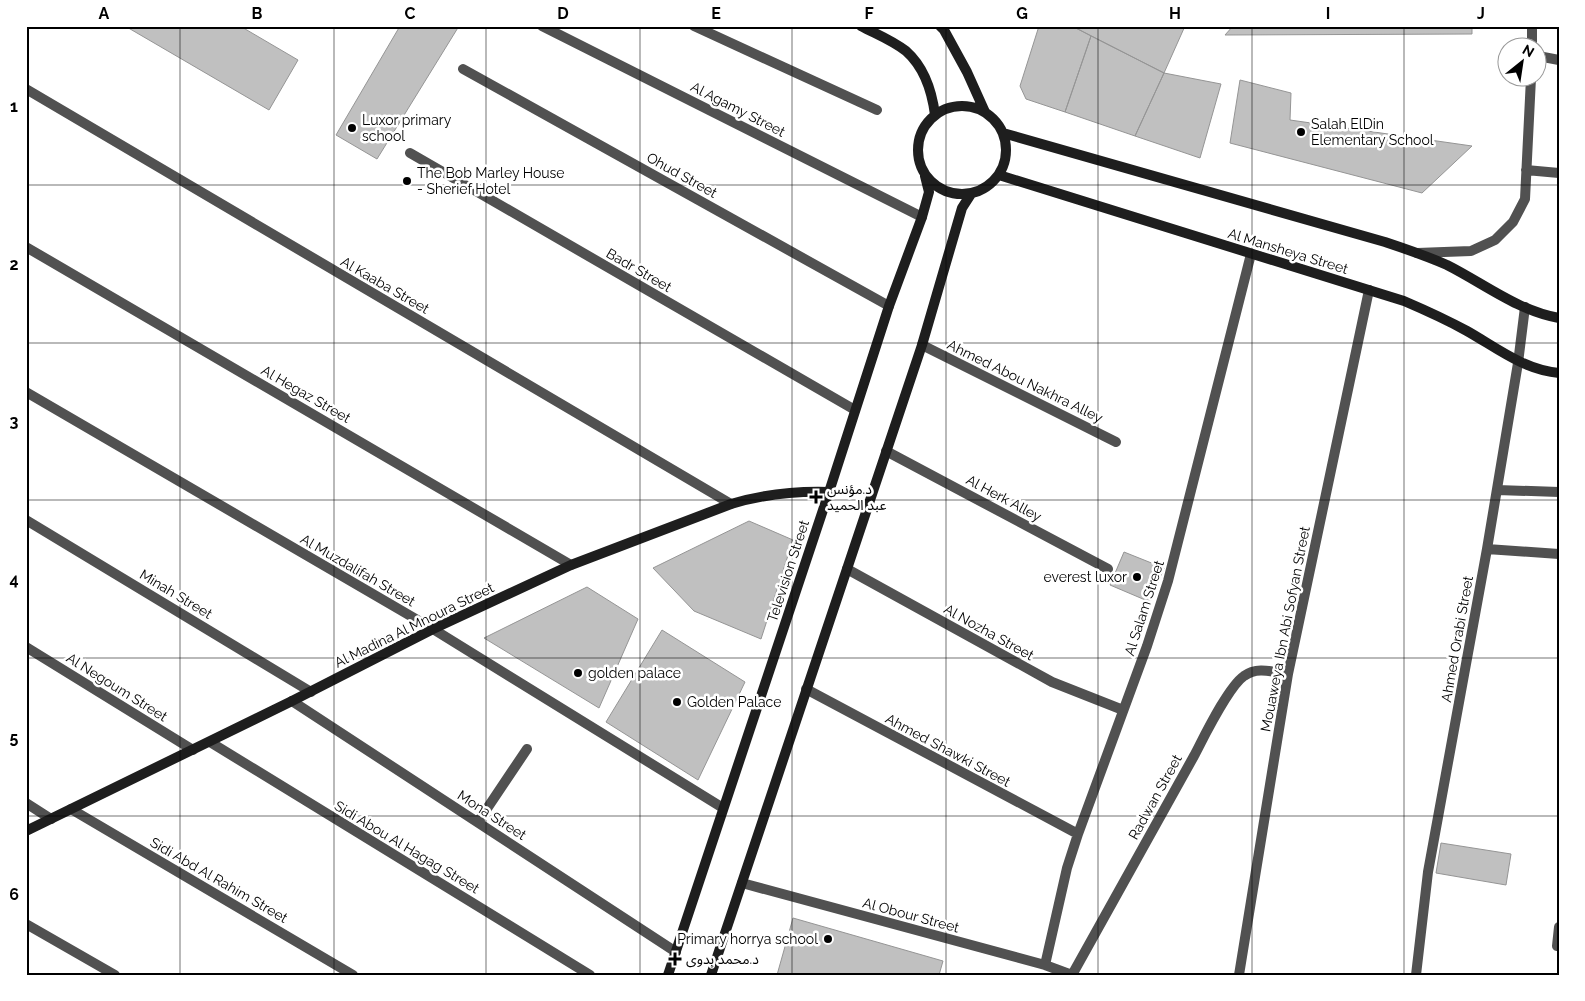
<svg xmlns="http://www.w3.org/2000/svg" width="1585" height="1001" font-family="Raleway,'Noto Sans Arabic',sans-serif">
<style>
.building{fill:#c0c0c0;stroke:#959595}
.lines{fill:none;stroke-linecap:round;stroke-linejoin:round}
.street{stroke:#515151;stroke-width:10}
.secondary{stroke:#1e1e1e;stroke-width:10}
.grid{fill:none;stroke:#000;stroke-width:1;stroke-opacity:0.55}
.poi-dot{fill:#000;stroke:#fff;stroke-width:2}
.labels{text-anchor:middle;stroke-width:5;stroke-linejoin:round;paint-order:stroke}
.street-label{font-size:14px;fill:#000;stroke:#fff}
.poi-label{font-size:14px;fill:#000;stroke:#fff;text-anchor:start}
.neatline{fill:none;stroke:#000;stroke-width:2}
.grid-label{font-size:16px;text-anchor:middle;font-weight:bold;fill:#000}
</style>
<rect width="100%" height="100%" fill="#fff"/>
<path class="building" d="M125,26H240L298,60L269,110Z
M400,26H459L377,159L336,135Z
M1039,26H1072L1091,36L1065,112L1026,99L1020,86Z
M1072,26H1185L1164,73Z
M1233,26H1472V34L1225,35Z
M1091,36L1164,73L1135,136L1065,112Z
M1164,73L1221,84L1200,158L1135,136Z
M1240,80L1291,93L1290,120L1472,146L1422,193L1230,143Z
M749,521L793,540L761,639L694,611L653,568Z
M1124,552L1164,568L1150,602L1110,585Z
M587,587L638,619L599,708L484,638Z
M662,630L745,682L698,780L606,722Z
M1441,843L1511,854L1506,885L1436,873Z
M793,918L943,961L939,975H777Z"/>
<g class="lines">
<path class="street" d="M542,26L922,217
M694,26L877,110
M1532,48V26
M1538,56L1559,60
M463,69L889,306
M26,89L731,504
M410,153L855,410
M1526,170L1559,173
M26,247L571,565
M1417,253L1471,251L1495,240L1513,222L1525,199L1531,78
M922,345L1116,442
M26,392L433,629L723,808
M886,451L1108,569
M1497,490L1559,492
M26,520L311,692
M1487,549L1559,554
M847,569L1052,682L1123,710
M26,647L193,750
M806,689L1078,834
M292,701L676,952
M210,742L590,975
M26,803L51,819
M71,809L353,975
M478,822L527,749
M742,883L1045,965L1072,975
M26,924L115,975
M1557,946L1559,927
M1045,965L1067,868L1078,834L1147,646L1168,581L1251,254
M1072,975C1112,902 1153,829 1194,756C1204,737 1228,687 1244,676C1257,666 1273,672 1288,674
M1239,975L1288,674L1369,290
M1416,975L1428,872L1487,549L1518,363L1525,307"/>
<path class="secondary" d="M861,26C876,34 892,40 906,51C924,67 932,91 935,115
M940,26L944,30L967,72L985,112
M918 150a44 44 0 1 1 88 0a44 44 0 1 1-88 0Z
M1003,133L1385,242C1406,249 1427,256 1447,265C1483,283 1518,311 1559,318
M999,175L1404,301C1425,310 1447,320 1467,331C1497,348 1524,370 1559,373
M26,831L292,701L433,629L571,565L731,504C764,494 795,491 829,492
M668,975L829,492L889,306L922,217L929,192L925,176
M711,975L922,345L962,208L971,194"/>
</g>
<path class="grid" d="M180,26V975M334,26V975M486,26V975M640,26V975M792,26V975M946,26V975M1098,26V975M1252,26V975M1404,26V975M26,185H1559M26,343H1559M26,500H1559M26,658H1559M26,816H1559"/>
<g class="poi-dot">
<circle cx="352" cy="128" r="5"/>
<circle cx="1301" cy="132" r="5"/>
<circle cx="407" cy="181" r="5"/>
<path d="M813.5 489.5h5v5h5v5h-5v5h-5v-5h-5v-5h5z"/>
<circle cx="1137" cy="577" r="5"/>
<circle cx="578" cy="673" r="5"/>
<circle cx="677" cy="702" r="5"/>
<circle cx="828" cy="939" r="5"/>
<path d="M672.5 951.5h5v5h5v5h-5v5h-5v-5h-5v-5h5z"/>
</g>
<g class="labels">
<g class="street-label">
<text transform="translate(738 109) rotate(27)" y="5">Al Agamy Street</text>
<text transform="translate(682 175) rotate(29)" y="5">Ohud Street</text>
<text transform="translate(1288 251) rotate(17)" y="5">Al Mansheya Street</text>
<text transform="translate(639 270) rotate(30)" y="5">Badr Street</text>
<text transform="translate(385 285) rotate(30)" y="5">Al Kaaba Street</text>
<text transform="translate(1025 381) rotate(26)" y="5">Ahmed Abou Nakhra Alley</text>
<text transform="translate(306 394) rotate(30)" y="5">Al Hegaz Street</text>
<text transform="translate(1004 498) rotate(28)" y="5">Al Herk Alley</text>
<text transform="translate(358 570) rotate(30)" y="5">Al Muzdalifah Street</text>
<text transform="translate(788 571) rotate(-72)" y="5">Television Street</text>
<text transform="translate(176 594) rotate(31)" y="5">Minah Street</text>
<text transform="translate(1144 608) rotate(-72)" y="5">Al Salam Street</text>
<text transform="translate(414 625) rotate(-26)" y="5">Al Madina Al Mnoura Street</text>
<text transform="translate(1285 629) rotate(-79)" y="5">Mouaweya Ibn Abi Sofyan Street</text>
<text transform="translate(989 632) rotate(29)" y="5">Al Nozha Street</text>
<text transform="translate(1457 639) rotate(-80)" y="5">Ahmed Orabi Street</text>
<text transform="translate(117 687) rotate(32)" y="5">Al Negoum Street</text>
<text transform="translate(948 750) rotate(28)" y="5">Ahmed Shawki Street</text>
<text transform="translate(1155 797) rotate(-61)" y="5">Radwan Street</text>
<text transform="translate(492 815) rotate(33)" y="5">Mona Street</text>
<text transform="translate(407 847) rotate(31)" y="5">Sidi Abou Al Hagag Street</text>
<text transform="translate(219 880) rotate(30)" y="5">Sidi Abd Al Rahim Street</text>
<text transform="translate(911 915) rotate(15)" y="5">Al Obour Street</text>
</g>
<g class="poi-label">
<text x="362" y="125">Luxor primary<tspan x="362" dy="16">school</tspan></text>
<text x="1311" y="129">Salah ElDin<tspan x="1311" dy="16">Elementary School</tspan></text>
<text x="417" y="178">The Bob Marley House<tspan x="417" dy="16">- Sherief Hotel</tspan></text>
<text x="827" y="494">د.مؤنس<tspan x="827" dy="16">عبد الحميد</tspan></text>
<text x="1127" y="582" text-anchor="end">everest luxor</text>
<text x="588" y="678">golden palace</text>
<text x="687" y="707">Golden Palace</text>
<text x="818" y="944" text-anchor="end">Primary horrya school</text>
<text x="686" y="964">د.محمد بدوى</text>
</g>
</g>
<rect width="1585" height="1001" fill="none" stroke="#ffffff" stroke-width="55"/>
<g transform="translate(1522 62) rotate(30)"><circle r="24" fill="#ffffff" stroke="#999999"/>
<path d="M0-4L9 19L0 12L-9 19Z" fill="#000000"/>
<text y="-8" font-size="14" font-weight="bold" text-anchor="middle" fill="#000000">N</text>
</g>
<rect x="28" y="28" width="1530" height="946" class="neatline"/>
<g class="grid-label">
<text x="104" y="19">A</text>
<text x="257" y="19">B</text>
<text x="410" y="19">C</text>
<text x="563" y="19">D</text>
<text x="716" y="19">E</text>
<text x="869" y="19">F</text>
<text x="1022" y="19">G</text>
<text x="1175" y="19">H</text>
<text x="1328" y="19">I</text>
<text x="1481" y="19">J</text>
<text x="14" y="112">1</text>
<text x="14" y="270">2</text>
<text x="14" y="427">3</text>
<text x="14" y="585">4</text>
<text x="14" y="743">5</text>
<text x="14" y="900">6</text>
</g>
</svg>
